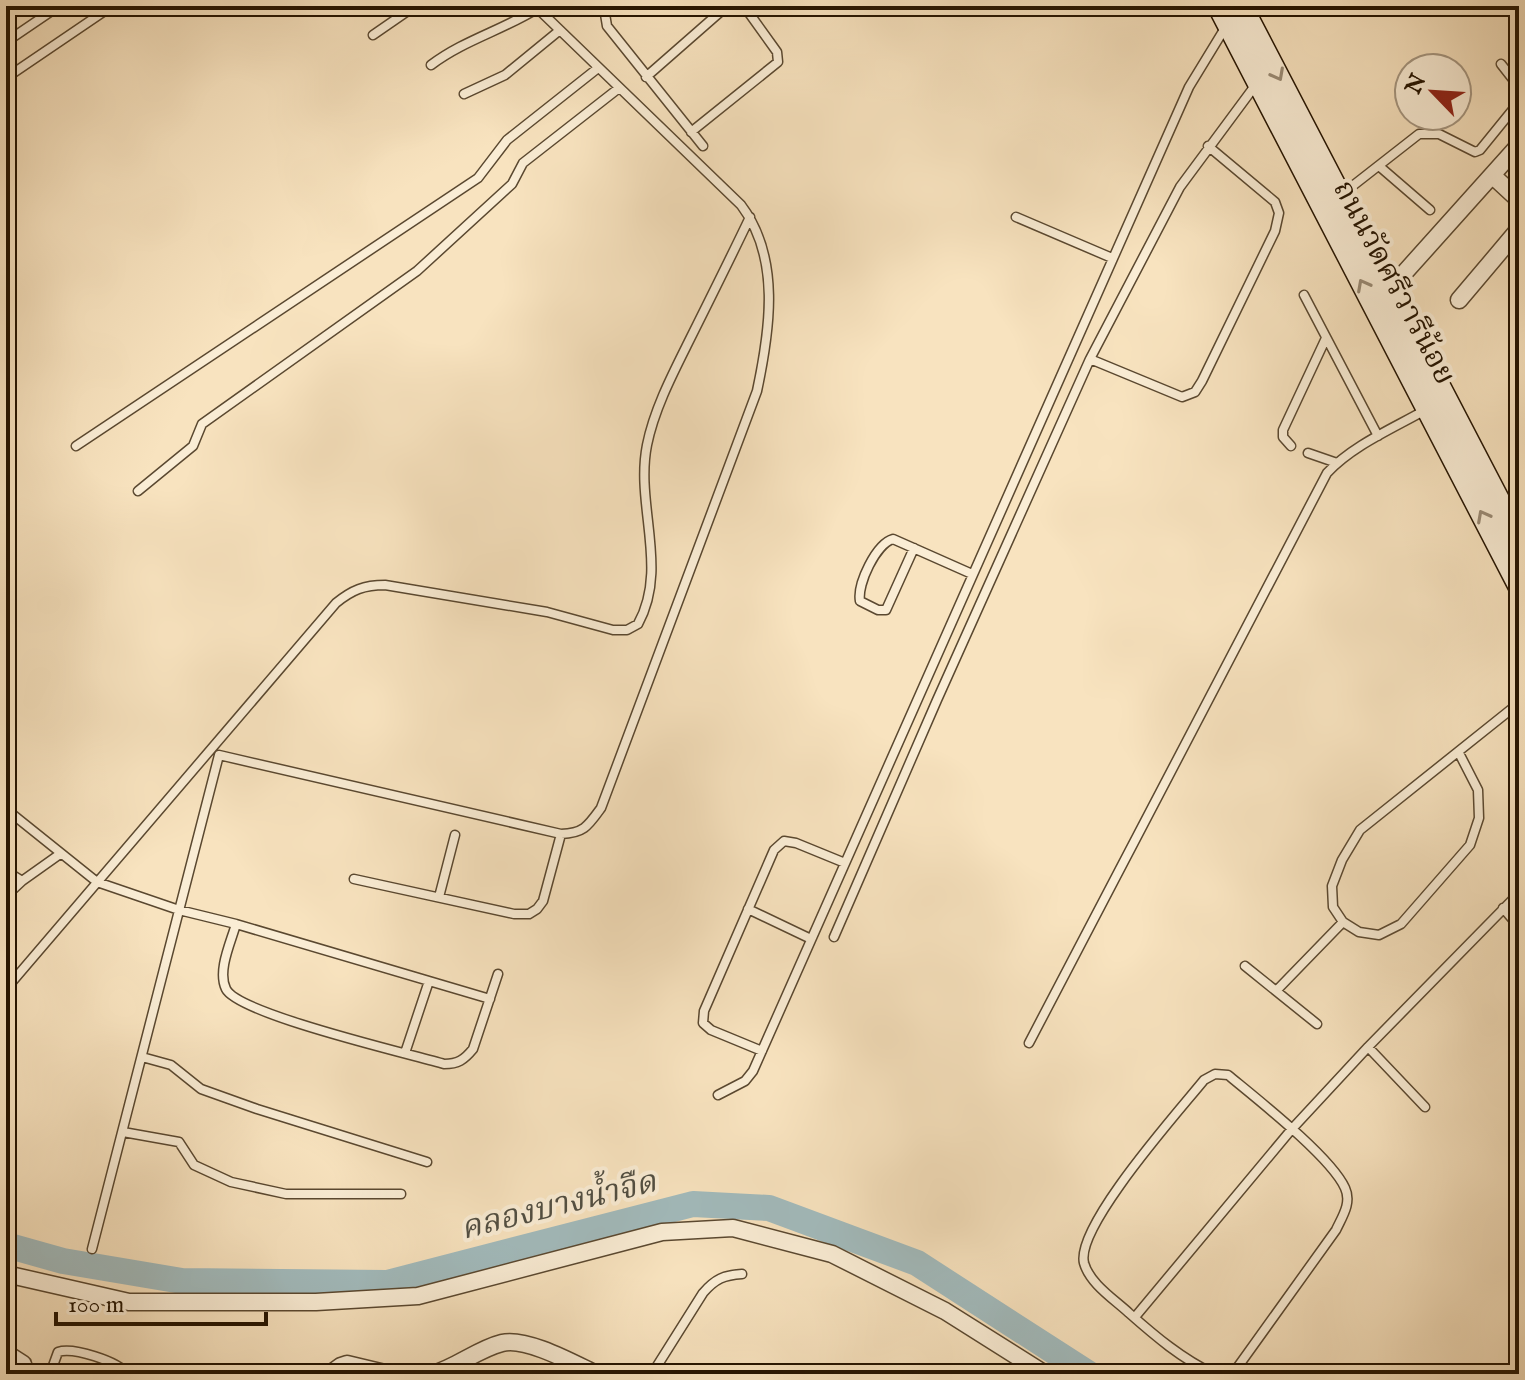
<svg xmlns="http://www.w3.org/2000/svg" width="1525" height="1380" font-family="'IM FELL English','Noto Serif Thai',serif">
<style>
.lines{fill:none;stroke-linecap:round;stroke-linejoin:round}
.river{stroke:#a2bbbd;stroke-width:26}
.service-casing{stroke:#5a4830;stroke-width:11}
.minor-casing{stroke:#5a4830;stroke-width:19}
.secondary-casing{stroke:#251400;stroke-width:25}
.service{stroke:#faedd5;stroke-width:8}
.minor{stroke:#faedd5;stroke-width:16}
.secondary{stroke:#faedd5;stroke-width:22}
.oneway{stroke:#9a8b75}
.labels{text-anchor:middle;stroke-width:8;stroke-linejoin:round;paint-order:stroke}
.street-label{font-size:30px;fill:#251400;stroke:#faedd5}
.water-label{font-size:32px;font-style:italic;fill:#514e42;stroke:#faedd5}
</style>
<rect width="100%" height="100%" fill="#f8e3bf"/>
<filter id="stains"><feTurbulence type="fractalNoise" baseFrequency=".0025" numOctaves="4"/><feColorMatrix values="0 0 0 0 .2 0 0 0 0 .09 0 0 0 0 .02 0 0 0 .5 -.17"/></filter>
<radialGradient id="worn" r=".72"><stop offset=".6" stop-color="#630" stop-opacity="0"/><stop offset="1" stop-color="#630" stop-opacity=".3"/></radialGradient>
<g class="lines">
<path class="river" d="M6,1245L63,1261L182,1281L387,1283L693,1204L769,1208L917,1263L1089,1374"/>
<defs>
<path id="service" d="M612,6L605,14L607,26L703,146
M373,35L415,6
M6,42L59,6
M1501,64L1519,87
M431,65C464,40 503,30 538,8
M646,77L727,6
M6,78L112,6
M464,94L505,75L560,30
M691,132L778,62L777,52L744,6
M1379,166L1430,210
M1341,195L1419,134H1439L1475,152L1480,150L1519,102
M1016,217L1112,258
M1304,295L1378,436
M1090,359L1182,397L1195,392L1202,381L1275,231L1279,213L1275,202L1208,146
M76,446L478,178L507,140L598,68
M1291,446L1283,437V430L1326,338
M1308,453L1337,463
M138,491L193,446L202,424L417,271L512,184L523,163L619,88
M914,548L886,610H878L860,601C857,584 876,544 893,539L972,574
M1459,753L1478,790L1479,818L1470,845L1401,924L1379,935L1359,932L1343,922L1333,907L1332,886L1342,860L1360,830L1519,703
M6,809L97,882L179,910L236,924L490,999
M6,871L22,881L60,854
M354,879L514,914H529L537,909L543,901L561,834
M6,896L22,881
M439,897L455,835
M1503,908L1519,927
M748,909L811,939
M236,924C231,942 217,971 226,989C238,1014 410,1054 444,1064C458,1064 464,1060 473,1049L498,974
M834,937L937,700L1090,359L1180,187L1257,83
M1245,966L1317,1024
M6,989L336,603C352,590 364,585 385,585L547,612L613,630H627L638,624C669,568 635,505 647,445C654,410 672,375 688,343C709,301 730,259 750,217
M1276,991L1343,922
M1029,1043L1327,473C1353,445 1394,428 1427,409
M1368,1047L1425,1107
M762,1051L711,1030L703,1023L704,1011L774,850L784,841L796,843L845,863
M405,1053L429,981
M142,1057L171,1065L201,1089L257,1109L427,1162
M718,1095L745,1081L753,1071L1189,87L1225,28
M123,1132L179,1142L194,1165L231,1182L286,1194H401
M92,1249L219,755L561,834C584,833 588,826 601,808L757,391C770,330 781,258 741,205L535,6
M1135,1317L1291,1130L1368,1047L1519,893
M50,1374L58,1352C73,1347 118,1361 127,1374
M652,1374L703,1293C715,1279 724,1275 742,1274
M1214,1374C1182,1359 1155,1336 1129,1313C1114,1299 1090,1284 1084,1263C1075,1227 1179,1111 1204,1080L1215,1074L1228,1075C1257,1099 1331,1157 1345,1188C1352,1203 1342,1217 1336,1230L1237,1368L1218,1374"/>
<path id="minor" d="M1493,176L1519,200
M1389,290L1519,145
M1459,300L1519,229
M6,1274L129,1302H316L418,1296L662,1232L733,1228L832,1254L945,1311L1045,1374
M9,1355L23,1364L25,1374
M330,1374L341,1366L347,1364L389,1374
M433,1374C457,1367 478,1349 502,1343C526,1337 573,1363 596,1374"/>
<path id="secondary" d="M1219,6L1519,585
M1241,6L1519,540"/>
</defs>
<use href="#service" class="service-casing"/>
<use href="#minor" class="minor-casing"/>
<use href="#secondary" class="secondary-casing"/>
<use href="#service" class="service"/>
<use href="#minor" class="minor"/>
<use href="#secondary" class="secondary"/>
</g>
<defs><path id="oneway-chevron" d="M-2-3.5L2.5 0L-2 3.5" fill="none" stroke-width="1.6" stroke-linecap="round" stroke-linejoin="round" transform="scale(2)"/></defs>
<g class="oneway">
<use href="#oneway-chevron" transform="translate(1278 75) rotate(62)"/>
<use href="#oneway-chevron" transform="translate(1363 285) rotate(-118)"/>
<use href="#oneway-chevron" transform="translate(1483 516) rotate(-118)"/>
</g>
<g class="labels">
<g class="street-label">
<text transform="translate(1395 282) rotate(62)" y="10">ถนนวัดศรีวารีน้อย</text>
</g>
<g class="water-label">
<text transform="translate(558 1204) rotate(-14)" y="11">คลองบางน้ำจืด</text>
</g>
</g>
<rect width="1525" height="1380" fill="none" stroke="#f8e3bf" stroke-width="32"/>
<rect x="8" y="8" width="1509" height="1364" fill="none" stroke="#251400" stroke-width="4"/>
<rect x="16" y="16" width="1493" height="1348" fill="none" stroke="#251400" stroke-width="2"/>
<g transform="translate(1433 92) rotate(295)"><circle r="38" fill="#faedd5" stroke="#a59680" stroke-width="2"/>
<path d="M0-6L14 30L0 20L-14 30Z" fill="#8f2418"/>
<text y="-12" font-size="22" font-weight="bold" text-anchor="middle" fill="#251400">N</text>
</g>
<path d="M56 1312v12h210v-12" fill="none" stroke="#251400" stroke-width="4"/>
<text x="68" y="1312" font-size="24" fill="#251400" stroke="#faedd5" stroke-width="6" paint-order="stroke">100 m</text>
<rect width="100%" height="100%" filter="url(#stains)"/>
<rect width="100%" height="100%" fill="url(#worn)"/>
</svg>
